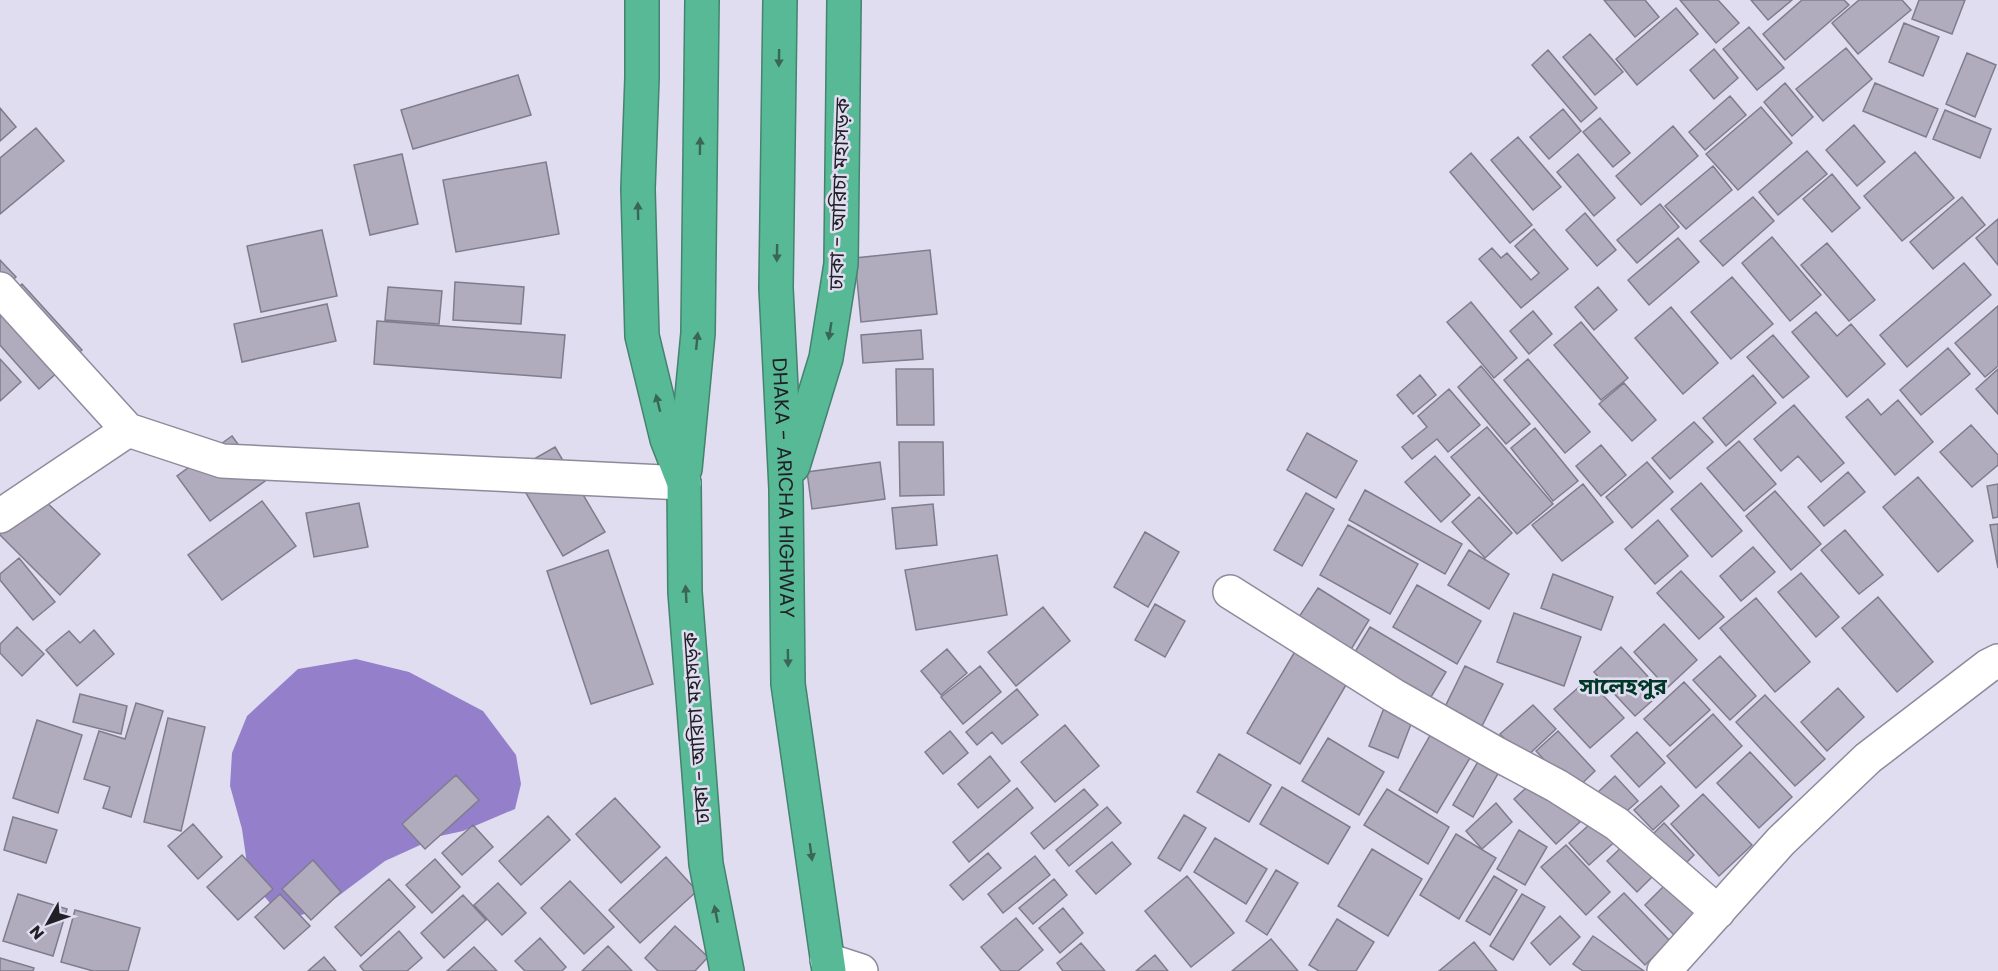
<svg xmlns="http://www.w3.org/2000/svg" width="1998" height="971" font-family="Poppins,'Noto Sans Bengali',sans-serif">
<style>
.water{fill:#9480ca}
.building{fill:#b0acbe;stroke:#7f7c8d;stroke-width:1.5}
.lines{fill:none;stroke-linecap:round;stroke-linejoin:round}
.minor-casing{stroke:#8e8a9b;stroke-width:36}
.highway-casing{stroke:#44836f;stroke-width:36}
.minor{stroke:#fff;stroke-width:33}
.highway{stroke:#57b996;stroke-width:33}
.oneway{fill:#3a6559}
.labels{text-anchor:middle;stroke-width:5;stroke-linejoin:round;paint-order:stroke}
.street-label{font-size:20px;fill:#222027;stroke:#e1ddf0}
.quarter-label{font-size:22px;font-weight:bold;fill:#013727;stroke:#e1ddf0}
</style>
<rect width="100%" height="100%" fill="#e1ddf0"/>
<path class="water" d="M356,659L409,672L483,711L516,755L521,784L515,809L463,831L440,836L385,861L337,897L311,912L298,916L274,908L249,878L242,829L230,786L232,753L247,716L298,669Z"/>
<path class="building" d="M1604,0H1645L1659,17L1635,37Z
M1680,0H1718L1739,23L1716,43Z
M1751,0H1792L1768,20Z
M1802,0H1844L1849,5L1785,60L1763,34Z
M1859,0H1902L1911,10L1858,54L1832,23Z
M1919,0H1965L1952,34L1912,19Z
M1676,8L1698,34L1637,85L1616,59Z
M1904,23L1939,37L1923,76L1889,62Z
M1749,27L1784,68L1757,90L1723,49Z
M1590,34L1623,72L1595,95L1563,57Z
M1846,48L1872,79L1823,121L1796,89Z
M1714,49L1738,78L1714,99L1690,70Z
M1548,50L1597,108L1581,122L1532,65Z
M1967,53L1996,65L1975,117L1946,104Z
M518,75L531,115L413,149L401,110Z
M1785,83L1813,117L1792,136L1764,102Z
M1875,83L1938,109L1926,137L1863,111Z
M1730,96L1746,115L1705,150L1689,132Z
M1761,107L1792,143L1738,190L1706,154Z
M0,108L16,127L0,141Z
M1563,109L1581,131L1549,159L1530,137Z
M1945,110L1991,129L1980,158L1933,139Z
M1600,118L1630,153L1613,167L1583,132Z
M1854,125L1885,162L1857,186L1826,150Z
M1673,126L1698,156L1641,205L1616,176Z
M36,128L64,161L0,214V158Z
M1518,137L1561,187L1533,210L1491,160Z
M1807,151L1827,174L1778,215L1759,192Z
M1915,152L1954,198L1902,241L1864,196Z
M1471,153L1532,225L1510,243L1450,172Z
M402,154L418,224L370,235L354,165Z
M1578,154L1615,198L1594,216L1557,172Z
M546,162L559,234L456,252L443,180Z
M1713,166L1732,190L1686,229L1665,206Z
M1832,174L1860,208L1832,232L1803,199Z
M1753,197L1774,221L1723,266L1700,241Z
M1962,197L1985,225L1933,269L1910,242Z
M1660,204L1679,227L1637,263L1617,240Z
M1585,213L1616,250L1597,266L1566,230Z
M1998,219V265L1976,238Z
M1534,229L1568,269L1521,308L1479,259L1492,248L1501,258L1507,253L1531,280L1539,273L1515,246Z
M322,230L337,296L261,312L247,246Z
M1772,237L1821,295L1790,321L1742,263Z
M1678,238L1699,262L1649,305L1628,280Z
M1827,243L1875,300L1849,321L1801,265Z
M930,250L937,314L861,322L855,258Z
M0,260L16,277L0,292Z
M1964,263L1991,295L1907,367L1880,335Z
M1732,277L1773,324L1731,359L1691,312Z
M455,282L524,287L521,324L453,320Z
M22,284L82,350L39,389L0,345V304Z
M388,287L442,291L439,324L385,320Z
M1598,287L1617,310L1594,330L1575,307Z
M1471,302L1517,358L1494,378L1447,322Z
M327,304L336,341L242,362L234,324Z
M1998,306V366L1985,377L1955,343Z
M1671,307L1718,363L1683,394L1635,338Z
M1533,311L1552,334L1529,354L1510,331Z
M1816,312L1837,336L1851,324L1885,364L1847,397L1792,332Z
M377,321L565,335L561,378L374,364Z
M1581,322L1628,378L1601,400L1554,345Z
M921,330L923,359L863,363L861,335Z
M1773,335L1809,377L1783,398L1747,357Z
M1948,348L1970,374L1921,415L1900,390Z
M0,359L21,382L0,401Z
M1528,359L1590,432L1565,453L1504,380Z
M1481,366L1530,424L1506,444L1458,387Z
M896,369H933L934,425H897Z
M1998,369V414L1976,389Z
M1420,375L1436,395L1413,414L1397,395Z
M1753,375L1776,403L1726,446L1703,418Z
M1624,383L1656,420L1632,441L1599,404Z
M1449,389L1480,425L1448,452L1437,439L1412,459L1402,447L1427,427L1418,416Z
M1868,399L1881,415L1898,400L1933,442L1895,475L1846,417Z
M1794,405L1844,463L1821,482L1798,456L1781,471L1754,439Z
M1694,422L1713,442L1670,479L1652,458Z
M1971,425L1998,455V465L1972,487L1940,452Z
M1487,427L1553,504L1517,534L1451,457Z
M1535,428L1578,481L1553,501L1511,448Z
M1307,433L1357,461L1336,498L1287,470Z
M232,436L265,481L210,521L177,476Z
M1739,441L1776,484L1744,511L1707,468Z
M899,442H943L944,495L900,496Z
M1601,445L1626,475L1601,496L1576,466Z
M555,447L605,532L563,556L513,471Z
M1435,456L1470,495L1441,522L1405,482Z
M880,462L885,499L812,509L807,472Z
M1647,462L1673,492L1632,528L1606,497Z
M1848,472L1865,492L1824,526L1808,507Z
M1918,477L1973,541L1938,572L1883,507Z
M1701,483L1742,531L1712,557L1671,509Z
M1583,484L1613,522L1562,561L1532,525Z
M1998,484V517L1993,518L1987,486Z
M1365,490L1462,544L1445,574L1349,520Z
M1775,491L1821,544L1791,570L1746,516Z
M37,493L100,554L60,595L0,535V530Z
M1306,493L1334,509L1302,566L1274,550Z
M1479,497L1512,533L1485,558L1452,522Z
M262,501L296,546L222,600L188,555Z
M359,503L368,547L314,557L306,513Z
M933,504L937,545L896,549L892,508Z
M1658,520L1688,556L1655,584L1625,549Z
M1998,524V568L1990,525Z
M1348,525L1418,564L1390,614L1320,575Z
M1845,530L1883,575L1859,594L1821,550Z
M1145,532L1179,552L1148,607L1114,587Z
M1753,547L1775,572L1741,601L1720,576Z
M608,550L653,684L591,704L547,571Z
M1469,550L1509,574L1489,609L1448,585Z
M997,555L1007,615L916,630L905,570Z
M19,558L55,602L33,620L0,580V574Z
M1681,571L1724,617L1699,639L1657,593Z
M1801,573L1839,617L1816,637L1778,592Z
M1553,574L1613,597L1601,630L1541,608Z
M1417,585L1481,621L1457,664L1393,627Z
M1318,588L1369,620L1347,656L1295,623Z
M1878,597L1933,662L1897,692L1842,628Z
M1756,598L1810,662L1775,692L1720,628Z
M1155,604L1185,621L1165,657L1135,640Z
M1043,607L1070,641L1016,686L988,652Z
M1514,613L1581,637L1564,686L1497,662Z
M1664,624L1697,660L1667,688L1634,652Z
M17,627L44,654L22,676L0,653V644Z
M1370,627L1446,672L1428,702L1352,657Z
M94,630L114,654L77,686L46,650L69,631L80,643Z
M1621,647L1662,692L1635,716L1594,672Z
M1297,648L1350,678L1300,764L1247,733Z
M947,649L967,673L941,695L921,671Z
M1720,656L1756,696L1730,720L1693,680Z
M980,666L1001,692L963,724L941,697Z
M1465,666L1503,684L1480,730L1443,711Z
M1588,679L1624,718L1590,748L1554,709Z
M1684,682L1710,710L1670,746L1644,719Z
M1838,688L1864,717L1827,751L1801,722Z
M1017,689L1038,715L1002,744L992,732L977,745L966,732Z
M80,694L127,706L121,734L73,722Z
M1765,695L1825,759L1795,786L1736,722Z
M136,703L163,711L131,817L103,808L110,787L84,779L99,731L125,739Z
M1533,705L1556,729L1524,759L1500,734Z
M1384,708L1413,719L1398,758L1369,746Z
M1713,714L1742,746L1696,788L1667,756Z
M168,718L205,727L181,831L144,822Z
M37,720L82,735L58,813L13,798Z
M1065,725L1099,766L1055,802L1021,762Z
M1436,725L1476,748L1437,813L1399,790Z
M950,731L968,753L943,774L925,752Z
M1558,731L1595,771L1574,791L1536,751Z
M1637,732L1665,763L1639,787L1611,756Z
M1328,738L1384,772L1359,815L1302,781Z
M1750,752L1792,797L1759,828L1717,783Z
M1483,753L1503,765L1473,817L1453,805Z
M1219,754L1271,785L1249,822L1197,792Z
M990,756L1010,781L978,808L958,784Z
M456,775L479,800L425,849L402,824Z
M1615,776L1638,801L1619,818L1596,794Z
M1538,777L1580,822L1556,844L1514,799Z
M1661,786L1679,806L1653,830L1634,810Z
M1282,787L1350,827L1328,864L1260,824Z
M1017,788L1033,808L969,862L953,842Z
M1084,789L1098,805L1044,849L1031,833Z
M1387,789L1449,827L1428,864L1364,825Z
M1703,794L1752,845L1719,876L1671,824Z
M615,798L660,847L621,883L576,834Z
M1496,803L1512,822L1482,849L1466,831Z
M1107,807L1121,823L1069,866L1056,850Z
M1184,815L1206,828L1180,871L1158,858Z
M548,816L570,840L521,885L499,861Z
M1599,816L1619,838L1589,865L1569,843Z
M13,817L57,830L46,863L4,850Z
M1664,823L1694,855L1678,871L1648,839Z
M193,824L222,857L198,879L168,846Z
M473,825L493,847L462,875L442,853Z
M1519,830L1547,847L1525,885L1497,869Z
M1456,834L1496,858L1459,919L1420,895Z
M1215,838L1267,869L1246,904L1194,872Z
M1630,839L1659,870L1637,892L1607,861Z
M1112,842L1131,864L1096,894L1076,871Z
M1566,845L1610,892L1586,915L1541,867Z
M1372,849L1422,879L1388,936L1338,906Z
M988,853L1001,868L963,900L950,885Z
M242,855L273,889L238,920L207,887Z
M1035,856L1050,875L1003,913L988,894Z
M666,857L697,891L640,943L609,910Z
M435,859L460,887L432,913L406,885Z
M313,860L341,892L311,920L282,889Z
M1276,870L1298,883L1267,935L1246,921Z
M1187,876L1234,933L1191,967L1145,911Z
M1494,876L1517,890L1490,935L1466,921Z
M389,879L415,907L361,956L335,927Z
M1054,879L1067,895L1033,924L1019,908Z
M570,881L614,927L584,954L541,908Z
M1668,882L1696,913L1674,935L1645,905Z
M498,883L526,913L502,935L474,905Z
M1624,893L1670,941L1645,965L1598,917Z
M18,894L67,909L53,956L3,941Z
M280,894L310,926L284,949L255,917Z
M1522,894L1545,907L1513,960L1490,946Z
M463,895L486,920L444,958L421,933Z
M1063,908L1083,933L1060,953L1039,928Z
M75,910L140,928L128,971H93L61,962Z
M1560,916L1580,937L1550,965L1531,943Z
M1016,918L1043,950L1018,971H1001L981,947Z
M1337,919L1374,942L1356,971H1319L1309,965Z
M675,926L708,957L695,971H658L645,958Z
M399,931L422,958L407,971H364L360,966Z
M1593,936L1644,971H1583L1573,964Z
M540,938L566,967L562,971H525L515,961Z
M1271,939L1298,971H1232Z
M1474,942L1497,971H1439Z
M1081,943L1105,971H1063L1057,963Z
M608,946L632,971H582Z
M474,947L497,971H447Z
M1155,955L1168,971H1136Z
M324,957L336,971H308Z
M0,958L34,968L33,971H0Z"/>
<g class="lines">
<defs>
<path id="minor" d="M0,289L128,430
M0,516L128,430L222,461L684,483
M1230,592L1393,695L1497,754L1557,786L1617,824L1718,912
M827,960L861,971
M1664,971L1781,841L1868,758L1988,666L1998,661"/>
<g id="highway">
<path d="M642,0V78L638,189L642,336L667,439L684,483L685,592L706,864L727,971"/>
<path id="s1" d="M780,0L776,288L786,489L788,684L829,971"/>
<path d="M793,466L826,358L841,264L844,0"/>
<path d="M685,469L698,333L702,0"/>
</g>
</defs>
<use href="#minor" class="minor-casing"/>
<use href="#highway" class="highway-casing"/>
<use href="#minor" class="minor"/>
<use href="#highway" class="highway"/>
</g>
<defs><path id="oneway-solid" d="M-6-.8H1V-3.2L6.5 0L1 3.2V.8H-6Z" transform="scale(1.5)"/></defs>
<g class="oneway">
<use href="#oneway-solid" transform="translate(779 58) rotate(91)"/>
<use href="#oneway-solid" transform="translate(700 146) rotate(-89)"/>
<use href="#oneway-solid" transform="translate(638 211) rotate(-91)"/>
<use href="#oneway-solid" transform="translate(777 253) rotate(91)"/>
<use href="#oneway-solid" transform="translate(830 331) rotate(99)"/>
<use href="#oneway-solid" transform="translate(697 341) rotate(-84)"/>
<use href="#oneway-solid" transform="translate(658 403) rotate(-104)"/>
<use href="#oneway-solid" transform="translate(686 594) rotate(-93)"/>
<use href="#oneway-solid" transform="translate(788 658) rotate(89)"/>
<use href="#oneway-solid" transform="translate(811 852) rotate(82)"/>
<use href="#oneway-solid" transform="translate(716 914) rotate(-101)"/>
</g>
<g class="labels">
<g class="street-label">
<text transform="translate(839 194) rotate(-88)" y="7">ঢাকা - আরিচা মহাসড়ক</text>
<text dy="7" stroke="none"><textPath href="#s1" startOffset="488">DHAKA - ARICHA HIGHWAY</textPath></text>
<text transform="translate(696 728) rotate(-94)" y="7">ঢাকা - আরিচা মহাসড়ক</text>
</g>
<g class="quarter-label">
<text x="1623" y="694">সালেহপুর</text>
</g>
</g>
<g transform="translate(48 923) rotate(230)" stroke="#e1ddf0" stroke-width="4.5" paint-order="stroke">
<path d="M0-4.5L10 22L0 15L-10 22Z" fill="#222027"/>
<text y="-9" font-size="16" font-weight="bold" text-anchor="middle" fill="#222027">N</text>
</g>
</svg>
